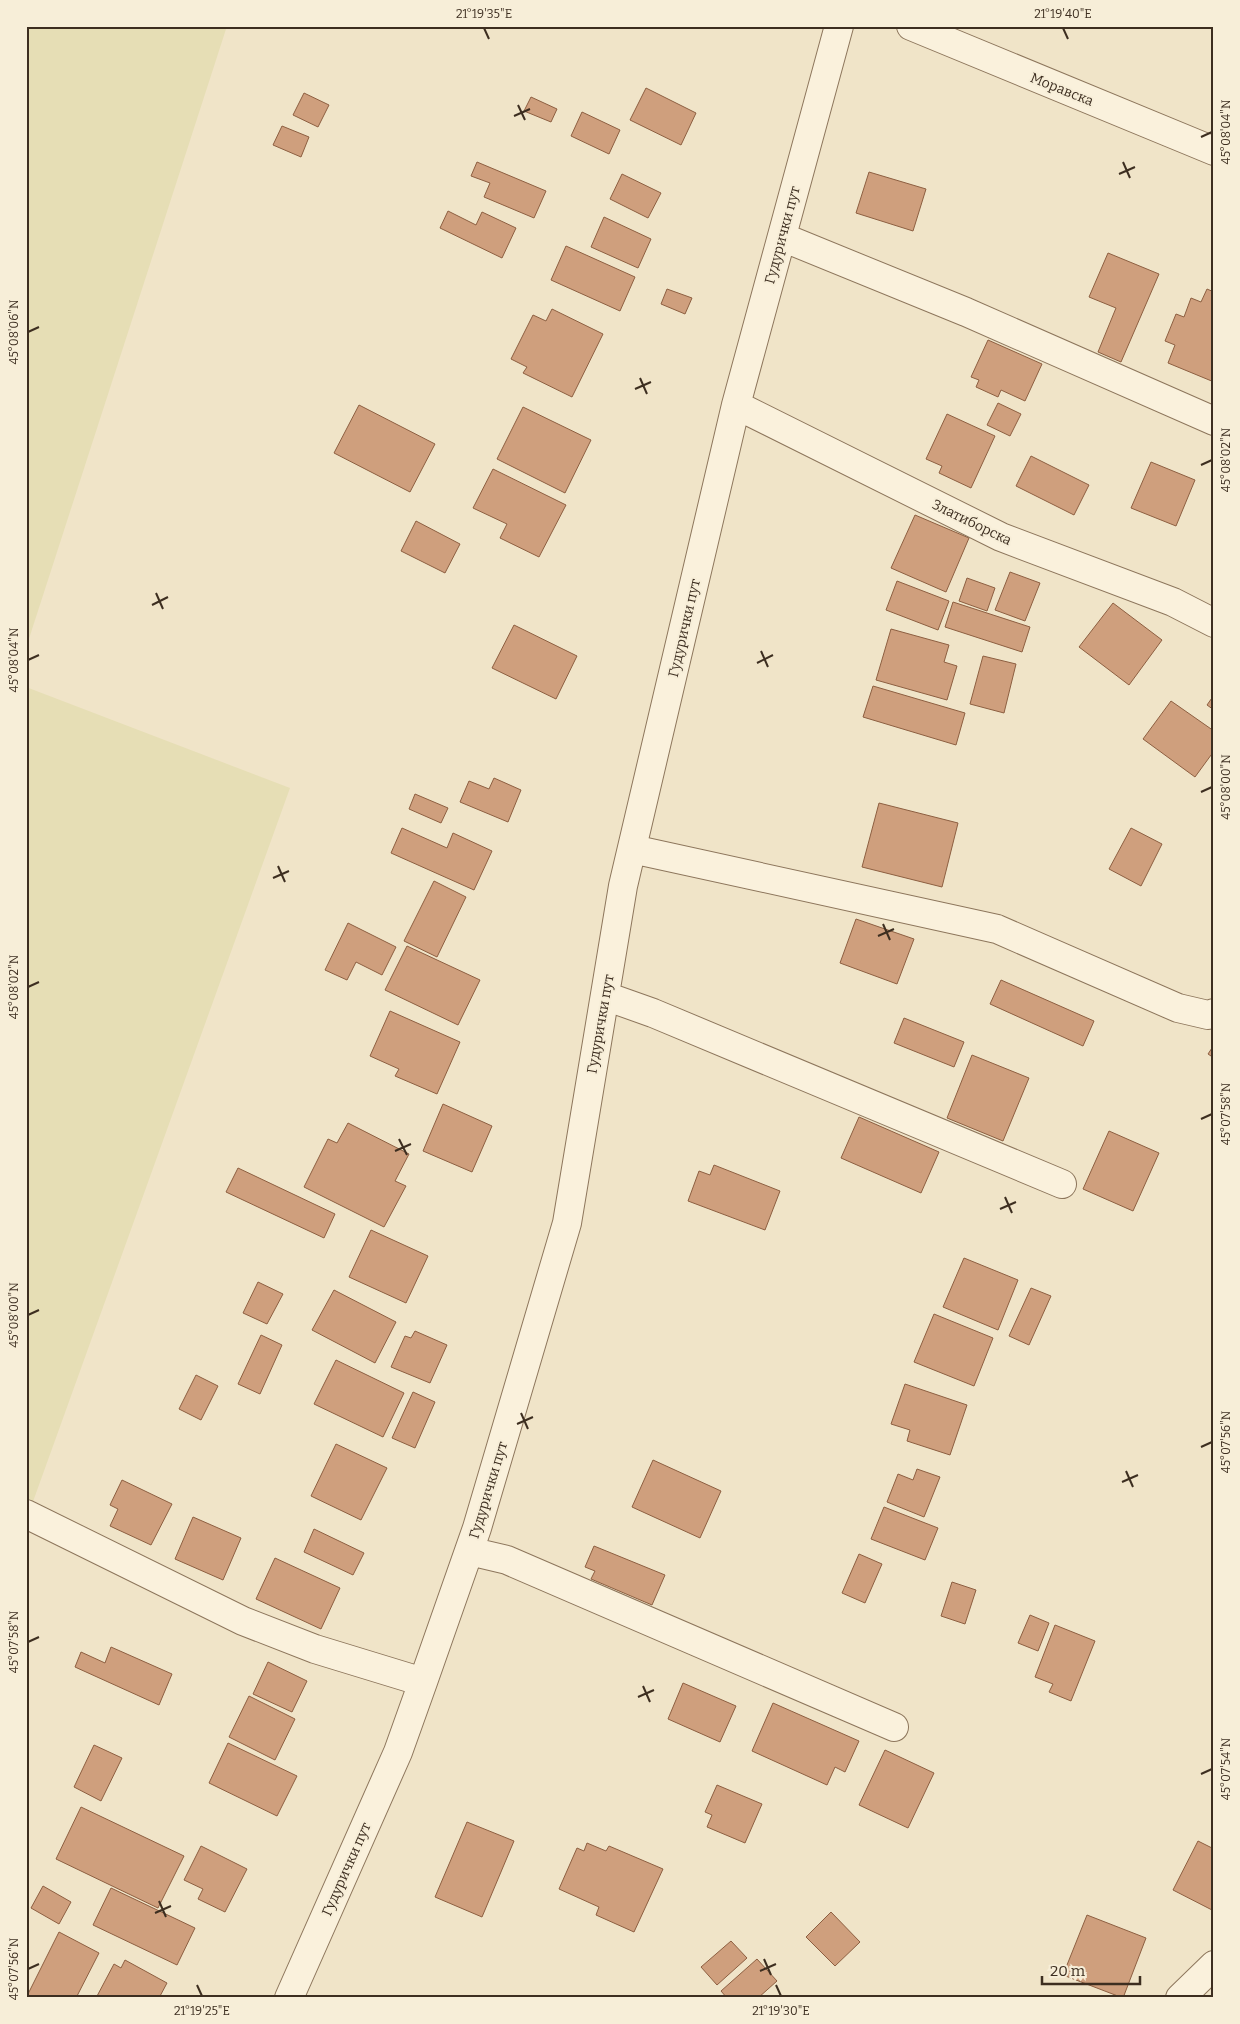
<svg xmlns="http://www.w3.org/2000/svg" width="1240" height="2024" font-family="Bitter,serif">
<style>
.farmland{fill:#e6deb5}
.building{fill:#cf9f7d;stroke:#8d5f41}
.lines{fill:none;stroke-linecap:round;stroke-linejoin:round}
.minor-casing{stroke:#8d765c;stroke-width:30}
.minor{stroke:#faf1dc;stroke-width:28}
.ticks{fill:none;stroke:#3d2e20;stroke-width:2}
.labels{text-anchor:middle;stroke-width:4;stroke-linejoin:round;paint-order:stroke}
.street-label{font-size:14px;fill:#3d2e20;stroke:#f7eed8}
.neatline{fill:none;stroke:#3d2e20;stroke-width:2}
.ticks-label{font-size:12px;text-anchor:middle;fill:#3d2e20}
</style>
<rect width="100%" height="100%" fill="#f0e4c8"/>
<path class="farmland" d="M26,26H227L26,648Z
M26,687L290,788L26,1521Z"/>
<path class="building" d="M646,88L696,113L681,145L630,120Z
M304,93L329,105L318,127L293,115Z
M531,97L557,109L551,122L524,111Z
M582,112L620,130L609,154L571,136Z
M282,126L309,137L301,157L273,145Z
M477,162L546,191L534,218L484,197L490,183L471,176Z
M869,172L926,189L913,231L856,213Z
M622,174L661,193L648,218L610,199Z
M448,211L476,225L482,212L516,228L502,258L440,228Z
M604,217L651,239L638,268L591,247Z
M566,246L635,277L620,311L551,280Z
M1108,253L1159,274L1121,362L1098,352L1116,308L1089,297Z
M667,289L692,298L685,314L661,304Z
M1207,289L1214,292V382L1168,363L1175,345L1165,341L1176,314L1184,317L1191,298L1201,302Z
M552,309L603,334L572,397L523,373L527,367L511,359L533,315L546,321Z
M988,340L1042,364L1025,401L1001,390L998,397L976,387L979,380L971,377Z
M998,403L1021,414L1010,436L987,425Z
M359,405L435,444L410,492L334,453Z
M523,407L591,440L565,493L497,459Z
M947,414L995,436L971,488L939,473L942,466L926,459Z
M1031,456L1089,485L1074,515L1016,486Z
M1151,462L1195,480L1176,526L1131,508Z
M493,469L566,505L539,557L500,538L507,524L473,508Z
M915,515L969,538L946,592L891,568Z
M416,521L460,544L445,573L401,551Z
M1010,572L1040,583L1025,621L995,610Z
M967,578L995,588L987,611L959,601Z
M897,581L949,601L938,630L886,610Z
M953,602L1030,627L1022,652L945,627Z
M1113,603L1162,640L1129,685L1079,647Z
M514,625L577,656L556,699L492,668Z
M891,629L949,645L944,662L957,666L947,700L876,680Z
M983,656L1016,664L1004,713L970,704Z
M873,686L965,713L956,745L863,717Z
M1214,695V710L1207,705Z
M1171,701L1214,731V751L1195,777L1143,739Z
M494,778L521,790L508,822L460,802L469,781L489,789Z
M415,794L448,808L441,823L409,809Z
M879,803L958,823L942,887L862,867Z
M402,828L447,848L453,833L492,851L474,890L391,853Z
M1131,828L1162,844L1141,886L1109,869Z
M434,881L466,897L437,957L404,941Z
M856,919L914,939L897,984L840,963Z
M348,923L396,947L382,975L356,962L347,980L325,970Z
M407,946L480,980L458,1025L385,990Z
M1001,980L1094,1021L1083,1046L990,1004Z
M390,1011L460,1042L437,1094L395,1076L399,1069L370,1056Z
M904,1018L964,1042L954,1067L894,1043Z
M1214,1045V1058L1208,1054Z
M972,1055L1029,1078L1003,1141L947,1118Z
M443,1104L492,1126L472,1172L423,1151Z
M859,1117L939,1152L921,1193L841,1158Z
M348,1123L409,1154L395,1181L406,1186L384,1227L304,1187L328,1139L337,1143Z
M1109,1131L1159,1153L1133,1211L1083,1189Z
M714,1165L780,1191L765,1230L688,1201L699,1171L710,1175Z
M238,1168L335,1214L324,1238L226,1192Z
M371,1230L428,1256L406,1303L349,1277Z
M964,1258L1018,1280L998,1330L943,1307Z
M258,1282L283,1294L267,1324L243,1313Z
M1031,1288L1051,1296L1029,1345L1009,1336Z
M334,1290L396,1322L375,1363L312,1330Z
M934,1314L993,1338L974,1386L914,1362Z
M415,1331L447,1345L430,1383L391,1367L405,1336L411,1338Z
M261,1335L282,1345L260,1394L238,1384Z
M336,1360L404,1393L383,1437L314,1404Z
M196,1375L218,1386L201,1420L179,1409Z
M905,1384L967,1405L950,1455L907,1441L910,1430L891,1424Z
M413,1392L435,1402L415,1448L392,1438Z
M336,1444L387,1468L361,1520L311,1496Z
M653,1460L721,1491L700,1538L632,1507Z
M917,1469L940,1477L924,1517L887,1502L898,1474L913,1480Z
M122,1480L172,1504L151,1545L110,1526L118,1509L110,1505Z
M884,1507L938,1528L925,1560L871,1539Z
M193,1517L241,1538L223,1580L175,1559Z
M314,1529L364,1553L353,1575L304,1552Z
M594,1546L665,1575L652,1605L591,1579L595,1571L585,1567Z
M859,1554L882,1564L865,1603L842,1593Z
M275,1558L340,1588L321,1629L256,1599Z
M952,1582L976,1590L965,1624L941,1616Z
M1030,1615L1049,1623L1038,1651L1018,1643Z
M1055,1625L1095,1641L1071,1701L1049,1692L1053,1684L1035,1677Z
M111,1647L172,1674L159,1705L75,1667L81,1652L105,1663Z
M268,1662L307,1681L292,1712L253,1694Z
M683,1683L736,1706L720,1742L668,1719Z
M249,1696L295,1719L275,1760L229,1737Z
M773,1703L859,1741L845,1772L835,1767L827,1785L752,1751Z
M228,1743L297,1776L277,1816L209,1783Z
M94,1745L122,1758L101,1801L74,1787Z
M885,1750L934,1773L908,1828L859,1805Z
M717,1785L762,1804L745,1843L707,1827L712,1815L705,1812Z
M81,1807L184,1856L158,1908L56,1859Z
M467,1822L514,1841L482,1917L435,1897Z
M1198,1841L1214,1849V1911L1173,1890Z
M587,1843L606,1851L609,1846L663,1869L634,1932L596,1915L599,1907L559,1889L577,1848L584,1851Z
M201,1846L247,1869L225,1912L198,1899L203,1889L184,1880Z
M43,1886L71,1902L59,1924L31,1908Z
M111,1888L195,1928L177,1965L93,1925Z
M831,1912L860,1942L835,1966L806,1937Z
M1087,1915L1146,1938L1123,1998L1063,1975Z
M59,1932L99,1953L76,1998H26Z
M731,1941L747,1958L717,1985L701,1967Z
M757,1959L777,1981L758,1998H727L721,1991Z
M125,1960L167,1983L159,1998H96L114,1964L121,1968Z"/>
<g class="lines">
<defs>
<path id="minor" d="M911,26L1214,151
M782,237L966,312L1214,421
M736,405L1001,537L1173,602L1214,623
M632,849L997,929L1178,1008L1208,1015L1214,1013
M605,996L653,1013L1062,1184
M26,1514L243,1621L315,1649L423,1682
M469,1551L507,1560L894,1727
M289,1998L398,1752L423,1682L477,1528L567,1223L623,886L736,405L839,26
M1180,1998L1214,1965"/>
</defs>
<use href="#minor" class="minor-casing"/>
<use href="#minor" class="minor"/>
</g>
<path class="ticks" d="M484,28L489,39M1063,28L1068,39M518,105L525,120M514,116L530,109M1201,137L1212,132M1123,162L1130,178M1119,174L1135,167M28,332L39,327M640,378L647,394M635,389L651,382M1201,465L1212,460M156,593L163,609M152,605L168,597M761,651L768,667M28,660L39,655M757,663L773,655M1201,792L1212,787M278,866L285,882M273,878L289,871M883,924L890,940M878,936L894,929M28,987L39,982M1201,1119L1212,1114M399,1139L407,1155M395,1151L411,1144M1005,1197L1012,1213M1000,1209L1016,1202M28,1315L39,1310M521,1413L528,1429M517,1424L533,1417M1201,1447L1212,1442M1126,1471L1133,1487M1122,1482L1138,1475M28,1642L39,1637M643,1686L650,1702M638,1697L654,1690M1201,1774L1212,1769M159,1901L166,1917M155,1913L171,1906M764,1959L771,1975M28,1969L39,1964M760,1971L776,1964M197,1985L202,1996M776,1985L781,1996"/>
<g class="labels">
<g class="street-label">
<text transform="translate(1062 89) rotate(22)" y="5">Моравска</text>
<text transform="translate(782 235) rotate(-75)" y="5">Гудурички пут</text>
<text transform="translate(972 522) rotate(26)" y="5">Златиборска</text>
<text transform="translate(684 628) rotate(-77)" y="5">Гудурички пут</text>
<text transform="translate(600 1024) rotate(-80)" y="5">Гудурички пут</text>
<text transform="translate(488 1490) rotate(-73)" y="5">Гудурички пут</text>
<text transform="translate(346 1869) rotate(-66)" y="5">Гудурички пут</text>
</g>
</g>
<rect width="1240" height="2024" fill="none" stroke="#f7eed8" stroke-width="55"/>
<path d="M1042 1976v8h98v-8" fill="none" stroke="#3d2e20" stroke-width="2.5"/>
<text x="1050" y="1976" font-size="15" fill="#3d2e20" stroke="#f7eed8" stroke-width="4" paint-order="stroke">20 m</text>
<rect x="28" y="28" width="1184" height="1968" class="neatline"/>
<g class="ticks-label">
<text x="484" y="18">21°19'35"E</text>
<text x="1063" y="18">21°19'40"E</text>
<text transform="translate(1226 132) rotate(-90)" y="4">45°08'04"N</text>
<text transform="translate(14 332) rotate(-90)" y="4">45°08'06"N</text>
<text transform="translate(1226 460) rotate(-90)" y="4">45°08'02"N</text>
<text transform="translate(14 660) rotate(-90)" y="4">45°08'04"N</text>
<text transform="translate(1226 787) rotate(-90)" y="4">45°08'00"N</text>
<text transform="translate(14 987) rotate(-90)" y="4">45°08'02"N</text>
<text transform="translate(1226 1114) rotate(-90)" y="4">45°07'58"N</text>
<text transform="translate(14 1315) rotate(-90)" y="4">45°08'00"N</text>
<text transform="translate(1226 1442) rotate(-90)" y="4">45°07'56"N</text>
<text transform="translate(14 1642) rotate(-90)" y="4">45°07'58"N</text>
<text transform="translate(1226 1769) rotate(-90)" y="4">45°07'54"N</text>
<text transform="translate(14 1969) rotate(-90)" y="4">45°07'56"N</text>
<text x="202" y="2015">21°19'25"E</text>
<text x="781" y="2015">21°19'30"E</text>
</g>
</svg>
